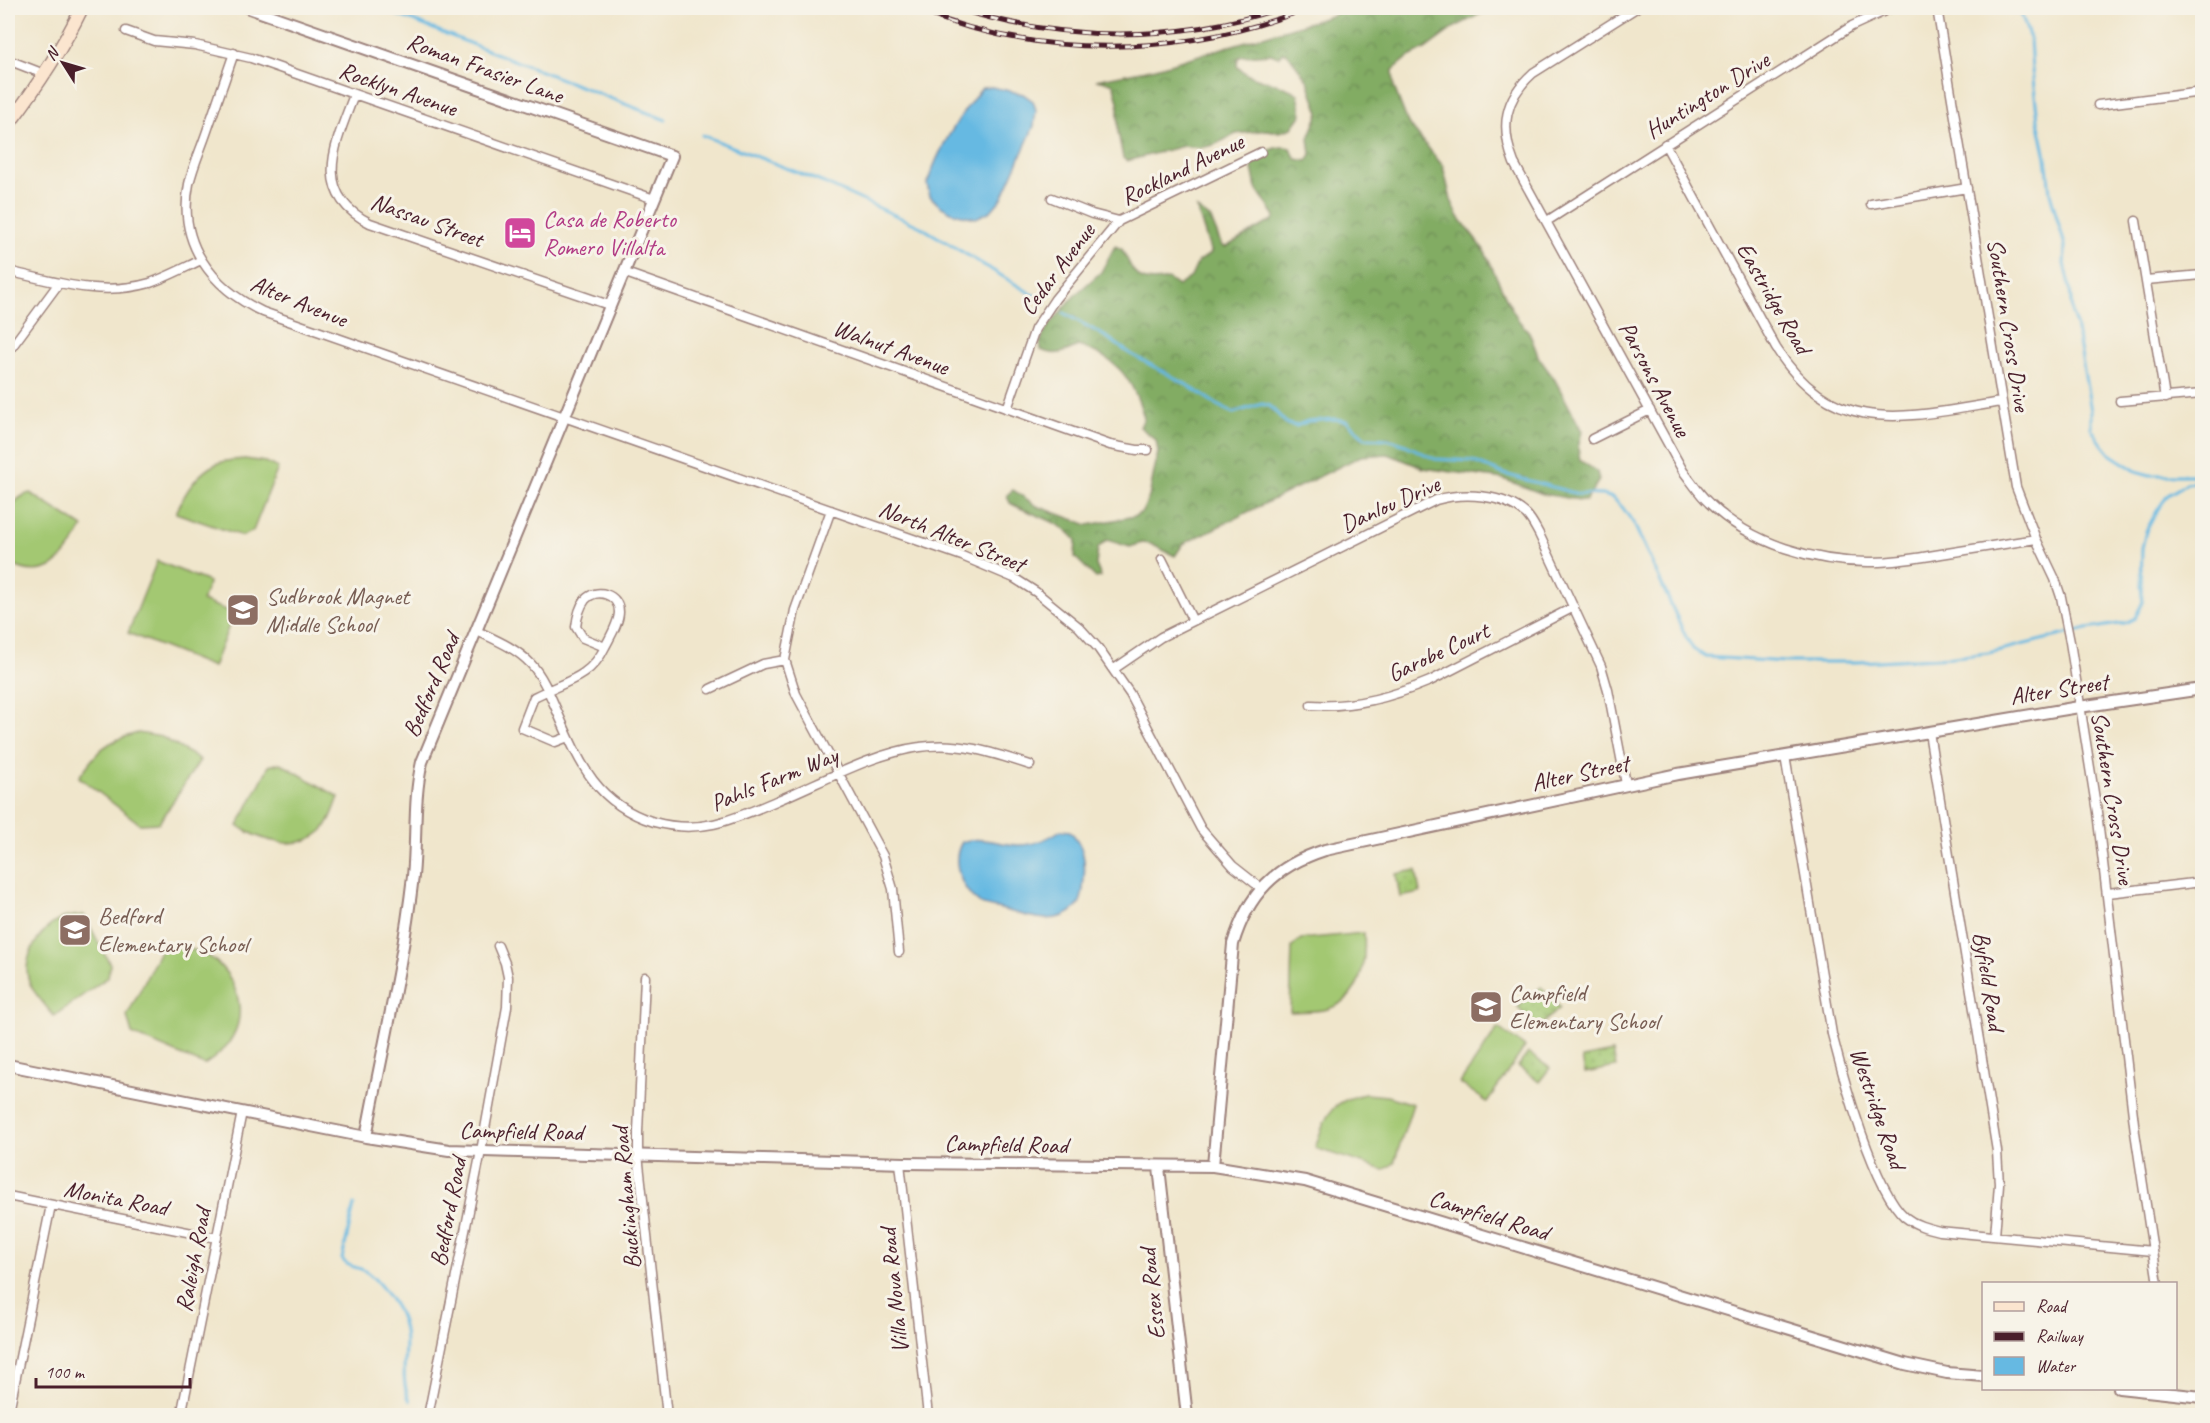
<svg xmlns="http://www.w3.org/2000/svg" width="2210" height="1423" font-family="Caveat,sans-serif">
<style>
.forest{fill:url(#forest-crowns);stroke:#666648;stroke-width:1.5}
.park{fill:url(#park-dots);stroke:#76744e;stroke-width:1.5}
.garden{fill:#a3c872;stroke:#76744e;stroke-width:1.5}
.water{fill:#66b9e2;stroke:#586c86;stroke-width:1.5}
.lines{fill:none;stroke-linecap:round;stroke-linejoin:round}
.stream{stroke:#66b9e2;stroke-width:3}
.minor-casing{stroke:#9d827c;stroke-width:11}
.tertiary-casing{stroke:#9d827c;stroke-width:14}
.secondary-casing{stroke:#9d827c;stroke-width:15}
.minor{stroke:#fff;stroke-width:8}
.tertiary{stroke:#fff;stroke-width:10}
.secondary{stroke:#fbe5cf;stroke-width:12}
.rail-casing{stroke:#4a1f2b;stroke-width:5}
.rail{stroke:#f7f3e8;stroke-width:3;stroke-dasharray:9;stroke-linecap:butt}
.labels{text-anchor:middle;stroke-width:6;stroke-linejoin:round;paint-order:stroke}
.street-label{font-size:24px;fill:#4a1f2b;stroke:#f7f3e8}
.hotel-label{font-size:24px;fill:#b23c85;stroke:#f7f3e8;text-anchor:start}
.education-label{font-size:24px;fill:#785e54;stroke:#f7f3e8;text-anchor:start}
</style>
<defs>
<pattern id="forest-crowns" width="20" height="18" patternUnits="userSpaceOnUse" patternTransform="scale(1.5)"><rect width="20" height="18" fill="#82ac64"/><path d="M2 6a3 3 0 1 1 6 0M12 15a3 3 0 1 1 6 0" fill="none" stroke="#6c8b53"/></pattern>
<pattern id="park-dots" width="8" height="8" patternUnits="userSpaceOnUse" patternTransform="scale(1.5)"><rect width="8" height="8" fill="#a3c872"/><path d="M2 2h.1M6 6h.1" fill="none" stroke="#8eab63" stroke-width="1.8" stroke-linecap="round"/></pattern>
</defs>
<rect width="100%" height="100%" fill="#f7f3e8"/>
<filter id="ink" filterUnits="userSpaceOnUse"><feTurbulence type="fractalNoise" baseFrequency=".0167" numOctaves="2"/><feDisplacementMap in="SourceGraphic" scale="12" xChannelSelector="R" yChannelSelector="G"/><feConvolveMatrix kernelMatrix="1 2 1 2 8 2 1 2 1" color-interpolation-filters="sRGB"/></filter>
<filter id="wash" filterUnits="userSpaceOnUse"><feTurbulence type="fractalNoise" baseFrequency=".008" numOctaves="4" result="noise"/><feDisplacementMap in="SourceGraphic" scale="24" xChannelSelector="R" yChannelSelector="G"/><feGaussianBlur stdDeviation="1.35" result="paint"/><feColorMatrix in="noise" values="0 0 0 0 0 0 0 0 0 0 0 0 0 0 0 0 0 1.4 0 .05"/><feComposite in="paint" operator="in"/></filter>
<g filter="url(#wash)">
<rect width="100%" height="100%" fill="#f0e6cc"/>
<path class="forest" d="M1346,8H1492L1455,27L1425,49L1409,57L1393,70L1394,87L1408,123L1443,166L1451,200L1459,217L1484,250L1507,300L1519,321L1529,332L1539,358L1555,380L1582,431L1578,448L1580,460L1597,472L1599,480L1586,501L1543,494L1503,479L1423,468L1388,454L1361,456L1183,544L1175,556L1151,544L1142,543L1130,547L1107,540L1098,548L1096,565L1101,577L1096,578L1075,557L1076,540C1059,519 1033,516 1010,503L1007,495L1013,490L1037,506L1088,525L1135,516L1142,512L1149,497L1158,452L1156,440L1140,427L1144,418C1133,379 1118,358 1078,346C1065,352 1055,357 1041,350L1040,342L1048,327L1075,295L1101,272L1115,246L1122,249C1135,274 1136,286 1168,279L1178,286L1191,277L1198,262L1211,253L1197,209L1211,219L1222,246L1226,247L1273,220L1275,216L1256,188L1251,163C1261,153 1276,144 1290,148L1296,159L1307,161L1311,154L1309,138L1319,113L1308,81L1288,54L1284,52L1278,57L1271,54L1242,56L1238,58L1237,66C1248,81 1281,81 1298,94L1302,114L1292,128L1280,132L1267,130L1236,134L1214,145L1200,148L1183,146L1127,161L1123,158L1118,132V102L1114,86L1112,83L1096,80L1156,68L1334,15Z"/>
<path class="park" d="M1416,870L1420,893L1400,897L1396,874Z
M1541,987L1560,1008L1536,1029L1518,1007Z
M1613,1052L1616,1067L1585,1073L1582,1058Z
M1528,1053L1550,1068L1539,1082L1518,1066Z"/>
<path class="garden" d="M245,459L265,462L278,468L253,531L242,536L176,513C184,494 197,473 216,464C225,460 236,460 245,459Z
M30,493L83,527C65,560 47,584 8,563C7,539 0,501 30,493Z
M157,561L209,582L202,601L234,613L213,667L128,633Z
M138,733L162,737L200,760L159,823L140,824L79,777C98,750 105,741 138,733Z
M280,763L339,797C334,809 331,822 322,831C297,853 262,841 238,826L269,766Z
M84,915L110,964L108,977L54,1016C46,1006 37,997 31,986C19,961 38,930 61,919C67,916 77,916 84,915Z
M1364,933C1366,962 1362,999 1328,1009C1316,1012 1303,1011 1290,1012L1292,947L1301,939Z
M162,947C175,948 190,947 203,953C232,968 249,1006 233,1036C227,1048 215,1058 204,1065L132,1034L127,1016Z
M1498,1028L1525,1047L1487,1102L1460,1083Z
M1365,1094L1387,1096L1413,1104L1394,1163L1384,1170L1315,1148C1326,1116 1329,1101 1365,1094Z"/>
<path class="water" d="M992,87L1023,94L1033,101L1036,110L1034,126L1002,198L991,211L976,218L953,213L940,206L930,196L927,184C939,148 958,117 982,88Z
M1061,830L1070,831C1083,845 1086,859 1084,878C1083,887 1083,901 1076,908C1056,928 1023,915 1001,909C994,907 985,907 979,903C961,889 950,862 962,842C985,834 1007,849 1030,844C1041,842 1052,836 1061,830Z"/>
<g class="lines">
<path class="stream" d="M380,8L666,120
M2019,8L2030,39L2032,70L2038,120L2046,157L2050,193L2065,246L2064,264L2070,288L2072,314L2076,325L2091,411V428L2102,444L2111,455L2136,471L2150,475H2202
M702,135L824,183L921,227L1040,299
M1064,313L1108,338L1129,353L1184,383L1219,406L1233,413L1262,404L1270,406L1287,424L1296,426L1308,421L1335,419L1347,421L1365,438L1387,439L1406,445L1435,459L1472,461L1504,474L1578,494L1603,495L1613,498L1623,508L1634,524L1685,635L1693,649L1706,657L1786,662H1858L1954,657L1988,653L2087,629L2125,623L2135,618L2143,602L2141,586L2142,548L2146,531L2158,509L2168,495L2187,483L2202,481
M354,1205L342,1259C348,1268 357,1266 365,1271C377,1278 397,1306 401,1319C411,1345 397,1375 410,1401
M416,1411L419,1416"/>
</g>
</g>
<g filter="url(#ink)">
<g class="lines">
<defs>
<path id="minor" d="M1636,8L1533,73C1504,99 1500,127 1514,163L1683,471C1692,482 1699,494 1709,503C1751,544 1816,563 1873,562C1896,562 1919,558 1941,554C1973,549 2004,544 2036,539
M1937,8L2016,487L2036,539L2055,579L2061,597L2070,642L2097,812L2135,1132L2158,1284
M126,31L154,41L195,45L251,58L654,199
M234,53C225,79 216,105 207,131C201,149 193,166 189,184C177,243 212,288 263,312L962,556L1014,578L1036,592L1079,627L1098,648L1130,694L1201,829L1233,866L1261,888
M8,60L44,74
M354,95C336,143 310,193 370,223L609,305
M2098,105L2202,92
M1665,144L1776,348C1835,441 1910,416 2001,402
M1052,198L1092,214L1119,221L1261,152
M1871,204L1967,188
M1547,221L1852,26L1891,8
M2136,221L2165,398
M8,271C55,282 101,297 150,283C167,277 184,268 201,260
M623,272L1110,445L1137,450H1148
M2146,280L2202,275
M8,352L59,283
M2120,401L2202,394
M1007,409L1035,329L1055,299L1119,221
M1592,439L1650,410
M831,510L795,610L785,660L796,694L883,856L893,889L899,952
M1162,559L1193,621
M477,631C496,640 516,648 531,664C543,677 550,695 557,711C579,762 596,804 654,822C701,835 734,819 776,801C820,783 873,753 920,747C958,741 994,753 1030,765
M1114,669L1161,637L1436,500C1463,492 1504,494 1526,514C1532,520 1535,527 1539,534L1601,666L1608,690L1626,784
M710,689L763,664L785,660
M1311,705C1353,708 1392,697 1430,681L1574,607
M1929,732L1997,1151L1999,1184L1995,1236
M568,737L555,742L522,728L534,697C563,682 590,679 605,647L583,638L576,627C577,618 579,608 585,600C596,587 619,594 619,612C619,623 610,637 605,647
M1785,756L1832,1034C1843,1077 1874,1190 1905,1217C1915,1225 1927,1228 1939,1231L2153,1251
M2108,893L2202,882
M645,977L638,1132V1155L667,1416
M900,1163L928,1416
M8,1196L217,1238
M8,1416L51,1205
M181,1416L242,1112
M428,1416L481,1151L507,1007L508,977L505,963L498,946"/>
<path id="tertiary" d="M249,8L672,156L422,762C413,800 417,837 413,876C403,964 382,1051 366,1137
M8,1065L366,1137L449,1150L905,1163L1213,1166L1305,1181L1905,1364L1947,1373L1984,1376
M1213,1166L1233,944C1248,894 1275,866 1325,850L1678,774L2079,707L2202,689
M1159,1167L1187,1416
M2119,1388L2202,1397"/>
<path id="secondary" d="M8,125C36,88 62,49 82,8"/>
</defs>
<use href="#minor" class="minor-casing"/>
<use href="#tertiary" class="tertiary-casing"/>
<use href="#secondary" class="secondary-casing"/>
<use href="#minor" class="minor"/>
<use href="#tertiary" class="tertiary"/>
<use href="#secondary" class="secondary"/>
<defs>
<path id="rail" d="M913,8C1038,60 1182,58 1308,8
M956,8C1061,42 1176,43 1281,8"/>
</defs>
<use href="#rail" class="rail-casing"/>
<use href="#rail" class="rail"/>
</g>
</g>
<defs>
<symbol id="hotel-square" viewBox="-11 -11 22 22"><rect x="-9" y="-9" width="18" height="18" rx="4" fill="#d1479c" stroke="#f7f3e8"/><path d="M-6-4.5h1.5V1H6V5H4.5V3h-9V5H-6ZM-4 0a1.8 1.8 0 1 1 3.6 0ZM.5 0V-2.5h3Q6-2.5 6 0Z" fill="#fff"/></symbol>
<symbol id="school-square" viewBox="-11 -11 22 22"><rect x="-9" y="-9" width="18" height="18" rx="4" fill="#8d6e63" stroke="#f7f3e8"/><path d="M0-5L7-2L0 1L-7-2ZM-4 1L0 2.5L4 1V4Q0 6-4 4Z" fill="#fff"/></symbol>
</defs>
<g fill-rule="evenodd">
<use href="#hotel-square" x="501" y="214" width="38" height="38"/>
<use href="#school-square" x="224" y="591" width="38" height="38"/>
<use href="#school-square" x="56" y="911" width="38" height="38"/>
<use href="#school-square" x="1467" y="988" width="38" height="38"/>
</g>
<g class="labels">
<g class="street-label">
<text transform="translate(485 68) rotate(20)" y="8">Roman Frasier Lane</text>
<text transform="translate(398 89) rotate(19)" y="8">Rocklyn Avenue</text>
<text transform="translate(1707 95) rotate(-32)" y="8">Huntington Drive</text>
<text transform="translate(1182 169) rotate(-26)" y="8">Rockland Avenue</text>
<text transform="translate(427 220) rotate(20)" y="8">Nassau Street</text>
<text transform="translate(1057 269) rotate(-53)" y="8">Cedar Avenue</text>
<text transform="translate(1774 298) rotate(60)" y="8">Eastridge Road</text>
<text transform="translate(299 301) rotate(22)" y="8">Alter Avenue</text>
<text transform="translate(2009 325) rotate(81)" y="8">Southern Cross Drive</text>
<text transform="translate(891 347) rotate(20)" y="8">Walnut Avenue</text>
<text transform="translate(1655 379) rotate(62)" y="8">Parsons Avenue</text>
<text transform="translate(1390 504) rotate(-24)" y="8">Danlou Drive</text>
<text transform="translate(952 536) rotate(22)" y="8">North Alter Street</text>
<text transform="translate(1438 652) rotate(-25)" y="8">Garobe Court</text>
<text transform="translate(431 685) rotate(-67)" y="8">Bedford Road</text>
<text transform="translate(2059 689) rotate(-9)" y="8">Alter Street</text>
<text transform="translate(1580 773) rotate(-12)" y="8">Alter Street</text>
<text transform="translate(774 779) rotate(-22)" y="8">Pahls Farm Way</text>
<text transform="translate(2113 798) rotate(81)" y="8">Southern Cross Drive</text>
<text transform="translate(1989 981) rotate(81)" y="8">Byfield Road</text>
<text transform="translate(1878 1108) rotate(71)" y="8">Westridge Road</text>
<text transform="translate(521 1131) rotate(1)" y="8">Campfield Road</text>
<text transform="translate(1006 1144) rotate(1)" y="8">Campfield Road</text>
<text transform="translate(116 1198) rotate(11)" y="8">Monita Road</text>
<text transform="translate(626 1198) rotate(-95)" y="8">Buckingham Road</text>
<text transform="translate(448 1212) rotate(-79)" y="8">Bedford Road</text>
<text transform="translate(1489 1215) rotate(17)" y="8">Campfield Road</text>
<text transform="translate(193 1260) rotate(-79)" y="8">Raleigh Road</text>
<text transform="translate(894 1291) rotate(-96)" y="8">Villa Nova Road</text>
<text transform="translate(1152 1294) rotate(-96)" y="8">Essex Road</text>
</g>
<g class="hotel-label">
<text x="543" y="227">Casa de Roberto<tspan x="543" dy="28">Romero Villalta</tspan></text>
</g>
<g class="education-label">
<text x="266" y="604">Sudbrook Magnet<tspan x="266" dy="28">Middle School</tspan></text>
<text x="98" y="924">Bedford<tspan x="98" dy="28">Elementary School</tspan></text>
<text x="1509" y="1001">Campfield<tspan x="1509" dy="28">Elementary School</tspan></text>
</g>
</g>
<rect width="2210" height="1423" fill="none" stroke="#f7f3e8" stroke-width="30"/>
<rect x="1982" y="1282" width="195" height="108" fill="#f7f3e8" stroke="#b29e9c" stroke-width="1.5"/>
<rect x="1994" y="1302" width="30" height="9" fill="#fbe5cf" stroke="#b29e9c" stroke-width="1.5"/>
<text x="2036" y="1312" font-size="18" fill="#4a1f2b">Road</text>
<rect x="1994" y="1332" width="30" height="9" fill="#4a1f2b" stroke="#b29e9c" stroke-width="1.5"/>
<text x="2036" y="1342" font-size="18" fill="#4a1f2b">Railway</text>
<rect x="1994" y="1357" width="30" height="18" fill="#66b9e2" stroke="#b29e9c" stroke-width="1.5"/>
<text x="2036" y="1372" font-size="18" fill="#4a1f2b">Water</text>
<g transform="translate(63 63) rotate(307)" stroke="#f7f3e8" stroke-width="4.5" paint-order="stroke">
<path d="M0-4.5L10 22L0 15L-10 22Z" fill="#4a1f2b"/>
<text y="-9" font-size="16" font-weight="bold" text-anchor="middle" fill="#4a1f2b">N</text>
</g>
<path d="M36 1378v9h154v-9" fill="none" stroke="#4a1f2b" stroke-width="3"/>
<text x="45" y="1378" font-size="18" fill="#4a1f2b" stroke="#f7f3e8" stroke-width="4.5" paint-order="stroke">100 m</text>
</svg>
